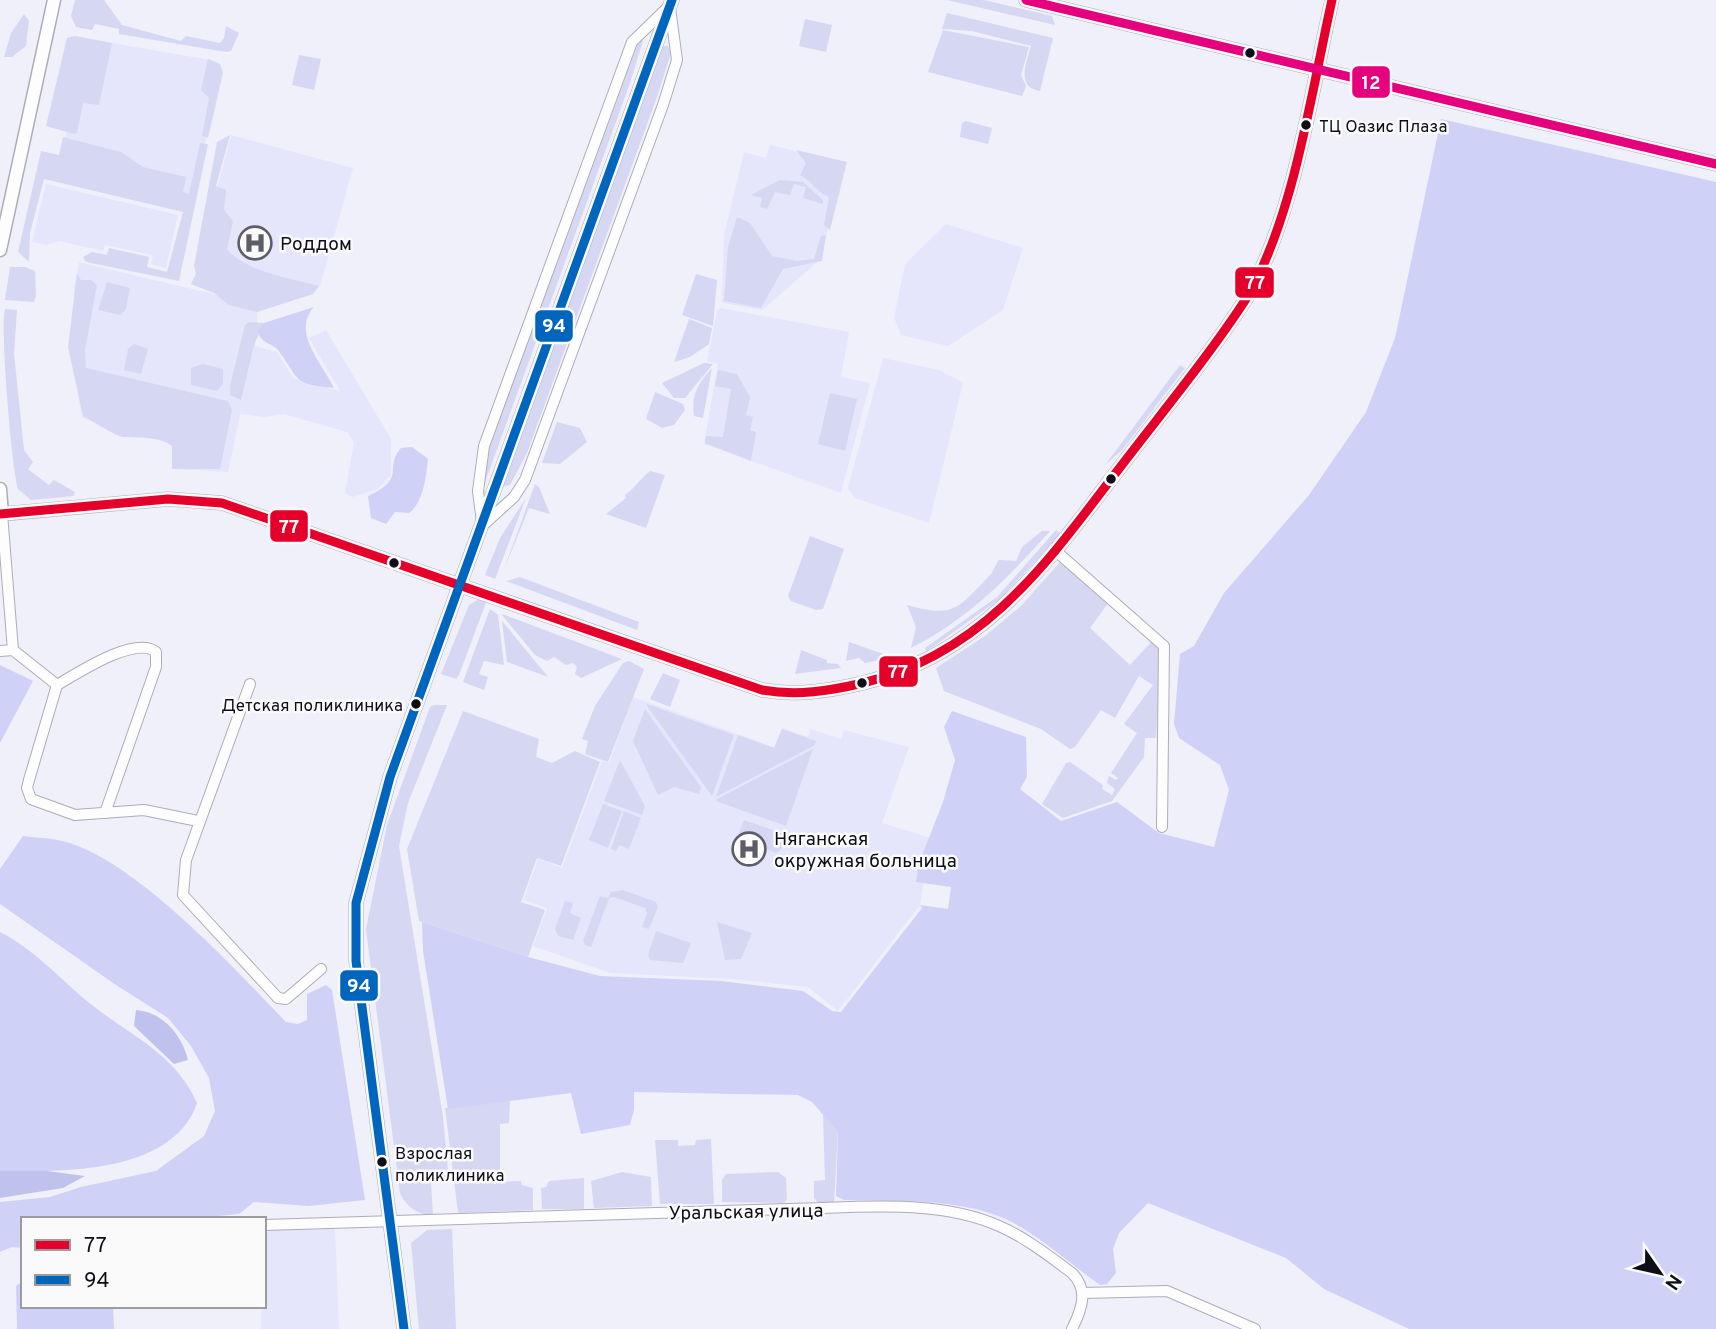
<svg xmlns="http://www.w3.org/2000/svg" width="1716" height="1329" font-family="Overpass,sans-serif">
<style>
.built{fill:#e5e6fc}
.green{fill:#d6d7f3}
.forest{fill:#d0d1f6}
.water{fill:#c0c2ee}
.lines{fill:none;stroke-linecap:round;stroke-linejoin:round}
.minor-casing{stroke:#adadb7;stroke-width:12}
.major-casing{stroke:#adadb7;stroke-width:15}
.minor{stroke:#fdfdfe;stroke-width:10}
.major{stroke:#fdfdfe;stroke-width:12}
.bus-1-casing{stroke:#fafafa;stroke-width:14}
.bus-2-casing{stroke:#fafafa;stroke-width:14}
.bus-3-casing{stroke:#fafafa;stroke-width:14}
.bus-1{stroke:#e4002b;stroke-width:9}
.bus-2{stroke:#0065bd;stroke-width:9}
.bus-3{stroke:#e5007d;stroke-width:9}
.bus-dot{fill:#0e0e19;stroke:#fafafa;stroke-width:2.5}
.labels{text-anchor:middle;stroke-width:5;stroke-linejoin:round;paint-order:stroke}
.bus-label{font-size:17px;fill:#0e0e19;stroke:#fafafa;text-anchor:start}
.poi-label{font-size:19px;fill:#0e0e19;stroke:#fafafa;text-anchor:start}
.street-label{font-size:19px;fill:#0e0e19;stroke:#fafafa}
.line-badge{stroke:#fafafa;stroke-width:2.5}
.badge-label{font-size:19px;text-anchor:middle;font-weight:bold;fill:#fff}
</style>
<rect width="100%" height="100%" fill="#eff0fa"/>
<path class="built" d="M72,36L216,61L222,68L193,196L59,168L67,130L51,126Z
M231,135L353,168L320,286L236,270L207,227Z
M770,145L844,163L820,260L762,310L722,303L724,235L744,152L766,158Z
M46,184L178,215L166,268L151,264L153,255L105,245L103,251L59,241L47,245L32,242Z
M946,224L1023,248L1003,310L948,346L901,335L894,318L905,264Z
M79,262L213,294L258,309L255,346L277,352L293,378L340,391L309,338L326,330L391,439V475L378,489L352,497L345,493L354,442L347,432L284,414L264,417L241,414L245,393L228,472L175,469V441L82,418L74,371V290Z
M720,308L849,332L841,377L870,383L841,493L704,444L718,364L707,361L717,312Z
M883,358L939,370L963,383L929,523L855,498L848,488Z
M633,697L774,747L782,728L808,737L811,729L841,739L844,730L909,747L882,823L931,838L920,905L838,1011L808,987L732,979L610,973L533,946L547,908L523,900L538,859L562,868L602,761L609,763Z
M335,1228L339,1329H261L264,1230Z"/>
<path class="green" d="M75,0H104L122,25L181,41L186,36L220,43L224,38L226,26L239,33L231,51L226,52L119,34V29L95,24L92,30L76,27L71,16Z
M947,0H984L1052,16L1055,25Z
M947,13L1053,38L1040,91C1015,87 1027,62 1031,46L972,31L942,29Z
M24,14L29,21L26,46L12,57H4L11,33Z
M805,19L832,25L826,52L799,46Z
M943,30L1029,47L1021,75L1026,86L1022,96L928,72Z
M75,36L112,43L99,105L83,103L77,133L74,134L46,126L67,38Z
M640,38L643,41L629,86L484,485L486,459L492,440Z
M662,46H668L671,53L657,97L527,453L510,485L502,487Z
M299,55L321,59L314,90L292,85Z
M208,59L220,64L223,73L208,138L202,136L209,98L201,90Z
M966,121L992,128L988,144L960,137L962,123Z
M230,135L216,186L226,190L224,210L233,221L227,250C251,273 287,278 319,286L313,294L257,312L229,305L214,293L191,284L196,274L194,266L217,142Z
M63,137L121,152L143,167L186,177L183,192L189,194L200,143L208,144L179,281L91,263L85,261L83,257L92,252L107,255L109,248L149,257L147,267L167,272L183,212L44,179L30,233L29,262L18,252L41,151L59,155Z
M796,150L847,162L830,230L824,225L829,197C817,193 811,180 800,175L806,163Z
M780,180L803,182L823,200V204L803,198L806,187L794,184L790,195L775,192L767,209L760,207L762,198L751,195Z
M737,217L750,223L772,256L797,261L814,259L821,236L826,235L822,261L783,269L761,308L724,301L728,247Z
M10,267H25L35,271L36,296L34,302L5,300Z
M77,273L81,280H91L97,285L85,350L86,368L228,401L232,410L220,469H172V446C159,436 138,438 123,437C117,437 89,419 83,416L68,347Z
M696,274L717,280L713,326L682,315Z
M107,282L130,288L126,309L121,315L98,310Z
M5,309L17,310L14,353L24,450L33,462L28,469L49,485L54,480L75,492L74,496L31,500L18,489C11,462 0,326 5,309Z
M689,319L712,328L709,344L690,357L674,362Z
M249,322L264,323L254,345L241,400L230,395V386L245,325Z
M134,344L148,349L141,374L124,370L128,349Z
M704,363L713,364L685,398H674L662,383Z
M203,364L223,369V384L217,391L191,385V368Z
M1180,365L1185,368L1123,449L1105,465Z
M712,368L703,418L694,416C691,395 697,385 712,368Z
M718,370L737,374L750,397L746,415L753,417L750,430L756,432L751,461L705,443L706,436L723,437L731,389L715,386Z
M655,392L683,404L685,410L674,425L662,428L646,419Z
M830,393L857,399L845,451L818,444Z
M557,422L580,428L587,442L560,464L542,463Z
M650,471L665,475L646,528L606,514L626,498L625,495C635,488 640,479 650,471Z
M535,484L539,487L550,514L529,508L503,572Z
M526,498L495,579L485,575L500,538Z
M1056,530L1061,534L1000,599L927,651L925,648L997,597Z
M1042,531H1050C1008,578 968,619 911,648L916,627L907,605C956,619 959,607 991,574C994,571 995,564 999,560L1016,561L1022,547Z
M810,536L844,549L823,609L816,610L791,601L788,596Z
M1061,561L1109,602L1090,628L1130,665L1152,641L1159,647L1160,653L1156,738H1145L1144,757L1112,801L1063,818L1042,804L1066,763L1070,762L1103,785L1102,789L1112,795L1115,789L1107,783L1109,776L1116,780L1118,778L1111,773L1137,733L1124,724L1153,685L1139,676L1115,718L1101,710L1075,747L1070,749L1041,729L944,691L936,668L985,636L1021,606Z
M520,577L639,622L637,630L506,581Z
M479,599L487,600L459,675L456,679L441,674L469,605Z
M490,609L498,615L504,665L484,661L479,674L488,677L484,690L463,682Z
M502,615V614L622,659L581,678L575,674L577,667L573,663L566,665L554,657L547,661L535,655Z
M502,621L548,677L507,662Z
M849,642L889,656L891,658L865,663L859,658L846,661Z
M801,650L827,660V663L838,664L841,668L795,674Z
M629,661L644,669L608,762L585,754L588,741L582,739L595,706L623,663Z
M663,673L680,680L670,707L650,699Z
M647,704L734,735L712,796L647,706Z
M434,705H447L408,803L399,846L443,1117L449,1181L431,1183L433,1215C418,1215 406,1207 400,1193L366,929L387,825L430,707Z
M645,709L701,787L699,794L674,787L658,795L633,741Z
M463,711L539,739L536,757L552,763L575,751L600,762L561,866L537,858L521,902L545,910L528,957L419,921L407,849Z
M782,729L816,741L815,745L716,797L738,735L774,748Z
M813,749L786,826L716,801L717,799Z
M620,760L645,806L642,815L604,801Z
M603,804L622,811L608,848L589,840Z
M624,811L641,818L629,849L619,845L616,851L611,849Z
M744,820L784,834L786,837L781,850L776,853L743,840L736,841Z
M623,890L656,902L658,907L649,929L642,927L647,913L645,908L614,897L609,898L591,947L585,945L583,941L600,896L608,898L611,892Z
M565,901L573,903L570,913L581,918L573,940L558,936L555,929Z
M717,922L752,933L741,959L725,960Z
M656,931L691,943L683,963L650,960L648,955Z
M510,1100L509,1123L500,1124V1182L521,1181L522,1185L533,1188V1210L458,1213L445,1108Z
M823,1114L838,1132L834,1203H818L814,1198V1181L825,1180Z
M711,1139L714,1204H660L655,1140H678V1146L695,1145L696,1140Z
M622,1172L651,1177L652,1206L594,1208L591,1181Z
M778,1172L786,1178L787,1199L784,1203L722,1202V1180L726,1174Z
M584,1178V1209H542L541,1188L546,1187L549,1181Z
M452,1229L456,1329H419L411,1243L427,1230Z"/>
<path class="forest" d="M1441,119L1716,182V1329H1409L1324,1289L1286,1258L1148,1203L1119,1233L1113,1249L1116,1273L1107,1284L1100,1285C1076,1268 1052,1247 1027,1231C976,1196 903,1202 844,1200L836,1196L838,1132L812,1102L798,1095L634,1092V1110L630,1125L581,1134L571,1093L448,1109L423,951L422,922L528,957L600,976L721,981L803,991L832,1011L841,1012L922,908L920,905L948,909L951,887L916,882L919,863L943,802L955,760L944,727L952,711L1026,737L1027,777L1020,789L1061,821L1117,802L1159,833L1214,847L1229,790L1220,765L1179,738L1174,724L1180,654L1194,646L1224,593L1309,495L1366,412L1395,338Z
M314,307C291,332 322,363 334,388C291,384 300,379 278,350C273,344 265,344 260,337L258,331L264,323Z
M412,447L428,459C426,476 424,502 409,513L395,512L386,524L371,518L368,496C408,478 383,468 401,448Z
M0,665L33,681L0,743Z
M23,836C37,838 53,838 66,842C137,862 234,968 286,1022L298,1024L307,1020V994L326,985L332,990L365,1200L309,1206L254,1202L239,1214L186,1219H23V1248L12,1247L0,1252V1202L50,1197L81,1187L156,1171L204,1136L215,1111L209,1078L191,1046L168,1018L113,983L0,904V869Z
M0,932C34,949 59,978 88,1002C129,1035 175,1053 197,1103C173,1174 62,1172 0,1171Z
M23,1281V1306H113L114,1329H17L16,1286Z"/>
<path class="water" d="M136,1010C163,1012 182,1035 188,1060L174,1064L134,1026Z
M0,1171H47L85,1176L63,1188L0,1198Z"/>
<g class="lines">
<defs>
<path id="minor" d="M0,514H2L13,650L0,651
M482,522L478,491L484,446L632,42L669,6
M482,526L514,497L525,480L663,105L677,60L670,8
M1057,552L1164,646L1162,827
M13,650L57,685C78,673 135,635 156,652V667L105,813
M250,684L186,860L183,895L278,998L286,999L321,969
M57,685L29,780L27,788L31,799L75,815L144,810L198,821
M264,1225L790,1209C856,1208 936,1198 999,1226C1025,1237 1049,1256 1072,1273C1089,1290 1082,1309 1072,1329
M1082,1293L1167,1291L1255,1329"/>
<path id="major" d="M1026,0L1716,164
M0,250L54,0
M0,489L2,514L168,499L222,503L762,690C797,696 829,691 863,683C990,652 1053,554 1128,457C1168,405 1210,354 1246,299C1294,218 1311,93 1332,0
M404,1329L356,961V903L390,777L672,0"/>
</defs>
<use href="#minor" class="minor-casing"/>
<use href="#major" class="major-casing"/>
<use href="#minor" class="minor"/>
<use href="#major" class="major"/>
<defs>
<path id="bus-1" d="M0,514L168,499L222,503L762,690C797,696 829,691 863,683C990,652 1053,554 1128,457C1168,405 1210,354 1246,299C1294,218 1311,93 1332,0"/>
<path id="bus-2" d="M404,1329L356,961V903L390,777L672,0"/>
<path id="bus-3" d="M1026,0L1716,164"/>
</defs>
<use href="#bus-1" class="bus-1-casing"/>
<use href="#bus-2" class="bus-2-casing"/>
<use href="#bus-3" class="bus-3-casing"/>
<use href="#bus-1" class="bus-1"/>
<use href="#bus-2" class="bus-2"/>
<use href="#bus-3" class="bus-3"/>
</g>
<defs>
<symbol id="hospital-ring" viewBox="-11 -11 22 22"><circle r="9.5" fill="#fafafa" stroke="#5d5d68" stroke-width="1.5"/><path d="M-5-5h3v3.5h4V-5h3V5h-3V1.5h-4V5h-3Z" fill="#5d5d68"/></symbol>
</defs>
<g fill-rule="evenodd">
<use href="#hospital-ring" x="236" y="224" width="38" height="38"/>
<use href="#hospital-ring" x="730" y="830" width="38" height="38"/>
</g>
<g class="bus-dot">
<circle cx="1250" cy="53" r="6"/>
<circle cx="1306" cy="125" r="6"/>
<circle cx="1111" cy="479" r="6"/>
<circle cx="394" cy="563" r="6"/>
<circle cx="862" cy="683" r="6"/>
<circle cx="416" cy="704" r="6"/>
<circle cx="382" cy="1162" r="6"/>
</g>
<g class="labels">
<g class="bus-label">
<text x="1319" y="132">ТЦ Оазис Плаза</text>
<text x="403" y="711" text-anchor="end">Детская поликлиника</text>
<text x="395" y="1159">Взрослая<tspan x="395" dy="22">поликлиника</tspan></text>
</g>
<g class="poi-label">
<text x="280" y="250">Роддом</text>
<text x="774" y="845">Няганская<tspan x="774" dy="22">окружная больница</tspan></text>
</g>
<g class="street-label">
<text transform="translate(746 1211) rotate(-1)" y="7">Уральская улица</text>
</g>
</g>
<g class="line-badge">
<rect x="1351" y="65" width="40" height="34" rx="7" fill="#e5007d"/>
<rect x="1234" y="266" width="41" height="33" rx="7" fill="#e4002b"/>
<rect x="534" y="309" width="40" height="34" rx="7" fill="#0065bd"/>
<rect x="269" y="509" width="40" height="34" rx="7" fill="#e4002b"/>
<rect x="878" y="655" width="41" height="33" rx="7" fill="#e4002b"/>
<rect x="339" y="969" width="40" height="33" rx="7" fill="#0065bd"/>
</g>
<g class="badge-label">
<text x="1371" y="89">12</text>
<text x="1255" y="289">77</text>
<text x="554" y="332">94</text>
<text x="289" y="533">77</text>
<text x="898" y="678">77</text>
<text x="359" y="992">94</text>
</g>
<rect x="21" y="1217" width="245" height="91" fill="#fafafa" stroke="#9c9ca0" stroke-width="2"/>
<rect x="35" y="1240" width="35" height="10" fill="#e4002b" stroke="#9c9ca0" stroke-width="2"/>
<text x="84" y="1252" font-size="21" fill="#0e0e19">77</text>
<rect x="35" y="1275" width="35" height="10" fill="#0065bd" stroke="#9c9ca0" stroke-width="2"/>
<text x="84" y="1287" font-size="21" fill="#0e0e19">94</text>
<g transform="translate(1660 1273) rotate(124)" stroke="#fafafa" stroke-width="5" paint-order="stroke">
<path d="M0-5L12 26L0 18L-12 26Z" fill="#0e0e19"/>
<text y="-10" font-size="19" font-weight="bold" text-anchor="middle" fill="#0e0e19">N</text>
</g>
</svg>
